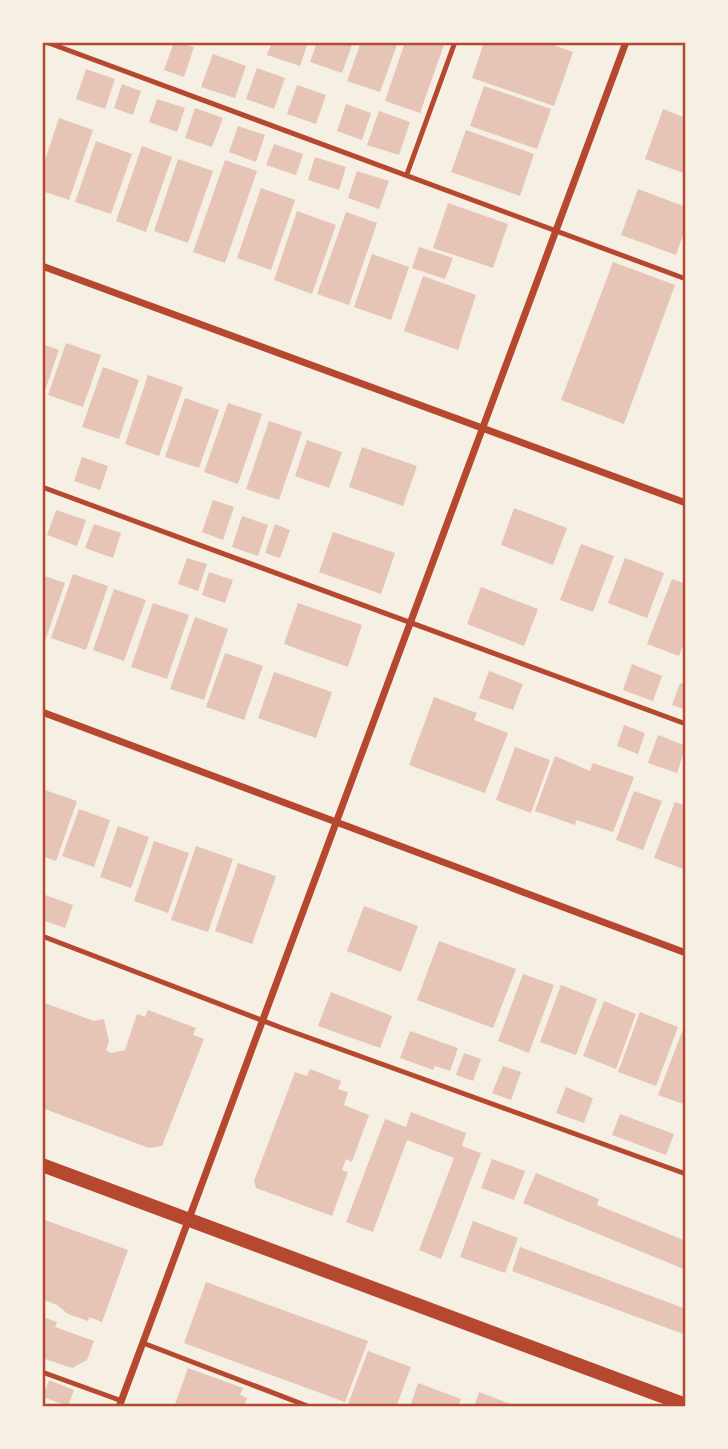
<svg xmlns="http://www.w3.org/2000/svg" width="728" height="1449" font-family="Mulish,sans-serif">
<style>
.building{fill:#e6c5b7}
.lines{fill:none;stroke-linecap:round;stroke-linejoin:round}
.service{stroke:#b5482f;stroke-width:5}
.minor{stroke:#b5482f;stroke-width:7}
.secondary{stroke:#b5482f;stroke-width:14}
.neatline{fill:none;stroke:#b5482f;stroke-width:2.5}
</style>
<rect width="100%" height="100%" fill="#f6efe4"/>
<path class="building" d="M174,42L194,47L184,77L164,70Z
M272,42H308L300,66L267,55Z
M317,42H353L342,73L310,62Z
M361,42H398L380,92L347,81Z
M405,42H445L420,113L385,101Z
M484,42H545L573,52L554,106L472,78Z
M213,54L246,66L235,98L201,87Z
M257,68L285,78L274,109L246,99Z
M86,69L115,79L105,109L76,99Z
M122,84L141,91L133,115L114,108Z
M297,85L326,95L316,124L287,114Z
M484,86L551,109L537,149L470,126Z
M157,99L185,108L177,132L149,122Z
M346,104L371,113L362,140L337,131Z
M195,108L223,118L212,147L185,138Z
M663,109L686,118V174L645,159Z
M379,111L410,122L399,155L367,145Z
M59,118L93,130L69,200L42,191V169Z
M238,126L265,135L256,162L229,152Z
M466,130L534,154L520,196L451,172Z
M96,141L132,154L111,214L75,202Z
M274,144L303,154L296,175L266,165Z
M142,146L172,157L146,232L116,221Z
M315,157L346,167L339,190L308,180Z
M178,159L213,171L188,243L154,231Z
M225,160L257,171L225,263L193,252Z
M357,171L389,181L379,209L348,198Z
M261,188L295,200L271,270L237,258Z
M638,189L686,207V227L676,255L621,235Z
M448,203L508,224L493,268L433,248Z
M297,211L336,225L312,294L274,280Z
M346,212L377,223L349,305L317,294Z
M419,247L453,258L445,279L412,268Z
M372,254L409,267L391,320L354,307Z
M613,262L675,285L624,424L561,400Z
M423,276L476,295L458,350L404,331Z
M66,343L101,355L83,407L48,395Z
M42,344L59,350L42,399Z
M103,367L139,380L119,439L82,427Z
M148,375L183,387L159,456L125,444Z
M185,398L219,410L199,468L165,457Z
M228,403L262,414L238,484L204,472Z
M269,421L302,432L279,500L246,489Z
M307,440L342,452L329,488L295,476Z
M362,447L417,466L403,506L349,487Z
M82,457L108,466L100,490L74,481Z
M213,500L234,507L223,540L202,532Z
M514,508L567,528L553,565L501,545Z
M56,510L86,520L77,546L47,535Z
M242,516L268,525L258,556L232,547Z
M94,524L121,533L113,558L85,548Z
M275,524L290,530L280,558L265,553Z
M333,532L395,553L381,594L319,572Z
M581,544L614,556L593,612L560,600Z
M187,558L207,564L198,591L178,584Z
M625,558L664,573L647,618L608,603Z
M209,572L233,580L225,603L202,595Z
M73,574L108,586L86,650L51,638Z
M42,575L65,583L45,641L42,640Z
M672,579L686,584V638L679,656L647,644Z
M481,587L538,609L524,646L467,624Z
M114,589L146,600L124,661L93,650Z
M153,603L189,615L167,679L131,667Z
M298,603L362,625L348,667L284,644Z
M195,617L228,629L204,700L170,689Z
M225,653L263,666L244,720L206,707Z
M632,664L662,676L653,701L623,690Z
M489,671L523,684L513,710L479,698Z
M274,672L332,692L316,738L258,718Z
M680,683L686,685V710L672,705Z
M434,697L477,713L474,720L508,733L485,793L409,765Z
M624,725L645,733L638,754L617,746Z
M658,735L686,746L677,773L648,763Z
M515,747L550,760L531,813L496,800Z
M555,756L590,771L593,763L634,777L613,832L576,820L575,825L535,811Z
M42,789L77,801L56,861L42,856Z
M634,791L662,801L643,850L616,840Z
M675,802L686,806V870L654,858Z
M79,809L110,820L94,867L62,856Z
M118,826L149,837L131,888L100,877Z
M154,841L189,853L168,913L134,901Z
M196,846L233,859L208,932L171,920Z
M238,863L276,876L252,944L215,931Z
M45,895L73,905L65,928L42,920Z
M364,906L418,926L401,972L347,951Z
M439,941L516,969L493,1028L417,1000Z
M523,974L554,985L529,1053L498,1041Z
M561,985L597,999L576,1055L540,1042Z
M331,992L392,1016L380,1048L318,1026Z
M604,1001L636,1014L616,1069L583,1056Z
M42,1002L94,1021L104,1019L109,1042L106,1050L111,1053L125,1050L137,1014L145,1017L148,1010L196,1028L193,1035L204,1039L162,1146L149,1148L42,1108Z
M640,1012L678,1027L656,1086L618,1072Z
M683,1029L686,1030V1105L658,1095Z
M410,1031L458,1048L450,1071L435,1066L433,1070L400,1058Z
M464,1053L481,1059L473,1081L456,1075Z
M503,1066L521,1072L511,1100L492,1093Z
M310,1069L341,1081L338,1089L348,1092L344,1105L369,1115L352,1162L346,1159L342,1170L348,1172L332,1216L256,1188L254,1181L295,1072L307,1076Z
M566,1087L593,1098L584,1123L556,1113Z
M411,1112L466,1133L462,1146L481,1153L441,1259L419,1250L454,1158L407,1140L373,1232L346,1222L385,1119L406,1127Z
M620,1114L674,1134L666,1155L612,1135Z
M492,1159L525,1171L514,1200L481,1188Z
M536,1173L599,1199L597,1205L686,1241V1270L523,1203Z
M42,1219L128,1250L102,1322L89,1317L88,1321L68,1314L57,1305L42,1299Z
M473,1221L518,1238L505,1273L460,1257Z
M520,1247L686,1309V1335L512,1271Z
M206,1282L368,1341L345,1402L184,1343Z
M42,1317L57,1322L55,1327L94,1341L87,1360L72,1368L42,1358Z
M368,1351L411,1367L396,1407H347Z
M188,1368L243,1388L240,1395L247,1398L244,1407H174Z
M49,1380L74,1390L68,1406L43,1397Z
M418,1383L461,1399L458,1407H410Z
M479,1392L519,1407H474Z"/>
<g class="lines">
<path class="service" d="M46,42L686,279
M407,174L455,42
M42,487L686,724
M42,936L282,1028L686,1174
M143,1343L310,1407
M42,1372L122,1401"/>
<path class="minor" d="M42,266L686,503
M42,712L686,953
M119,1407L626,42"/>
<path class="secondary" d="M42,1165L686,1405"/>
</g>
<rect width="728" height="1449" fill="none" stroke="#f6efe4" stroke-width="88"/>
<rect x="44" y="44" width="640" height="1361" class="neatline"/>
</svg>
